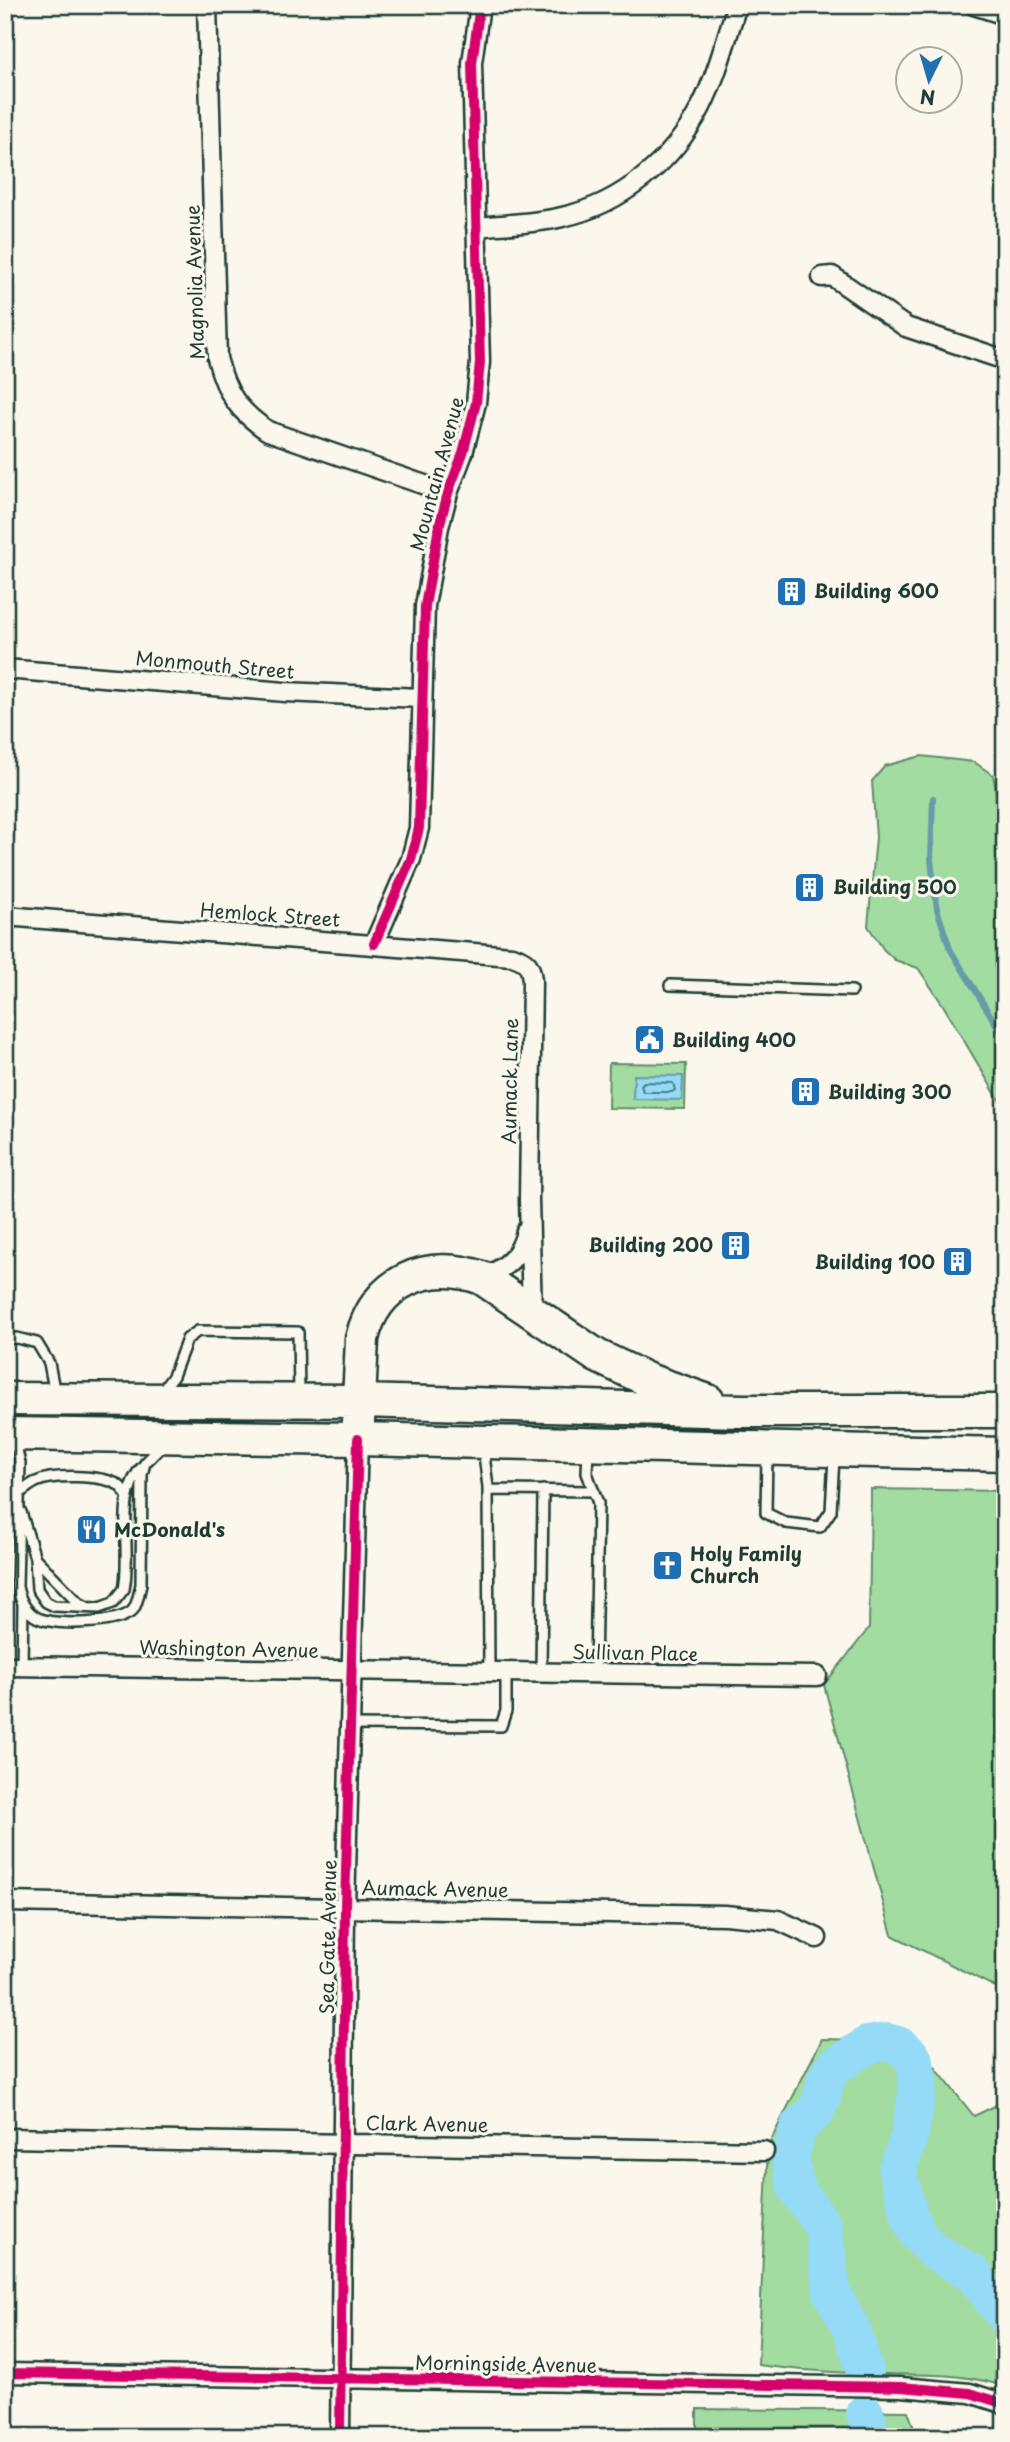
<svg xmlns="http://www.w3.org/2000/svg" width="1010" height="2442" font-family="'Playpen Sans',sans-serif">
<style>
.green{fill:#a2dca1;stroke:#608c6a;stroke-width:2}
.water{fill:#95daf7;stroke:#669ba9;stroke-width:2}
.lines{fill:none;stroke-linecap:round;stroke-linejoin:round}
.shore{stroke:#4e7c82;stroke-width:2}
.stream{stroke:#669ba9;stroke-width:6}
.river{stroke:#95daf7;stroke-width:38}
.lane-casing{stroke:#1f3d34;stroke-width:14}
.street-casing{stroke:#1f3d34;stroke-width:23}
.highway-casing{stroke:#1f3d34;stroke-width:37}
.lane{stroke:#fbf7ec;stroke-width:9}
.street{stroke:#fbf7ec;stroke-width:18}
.highway{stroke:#fbf7ec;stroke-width:32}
.cycleway-casing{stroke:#fbf7ec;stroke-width:15}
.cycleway{stroke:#d6006c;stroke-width:10}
.labels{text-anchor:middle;stroke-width:6;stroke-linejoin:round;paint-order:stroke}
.street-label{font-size:19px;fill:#1f3d34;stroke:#fbf7ec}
.poi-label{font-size:19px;font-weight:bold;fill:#1f3d34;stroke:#fbf7ec;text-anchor:start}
</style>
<rect width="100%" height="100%" fill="#fbf7ec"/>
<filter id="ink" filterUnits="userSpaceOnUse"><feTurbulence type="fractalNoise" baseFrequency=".0143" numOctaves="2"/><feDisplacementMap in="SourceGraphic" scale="14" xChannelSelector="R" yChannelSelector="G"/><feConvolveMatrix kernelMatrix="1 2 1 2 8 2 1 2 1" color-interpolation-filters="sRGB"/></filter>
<g filter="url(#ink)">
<path class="green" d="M921,756L974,762L993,775L1003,822V872L1000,906L1005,915V1110L943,1005L918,968L895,960L884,950L868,926L876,837L872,781L885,766Z
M609,1063L686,1064L685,1109L608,1108Z
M871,1489L1005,1491V1992L892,1935L824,1685L869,1628Z
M822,2039L914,2041L974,2116L1005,2101V2387C968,2373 926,2375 887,2374C844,2373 801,2371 758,2365L768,2146Z
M697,2409L908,2411L917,2437H697Z"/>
<path class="water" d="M634,1075L683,1076L682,1100L633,1099Z"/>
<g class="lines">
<path class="shore" d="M644,1082L673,1083L675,1090L672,1092H643L641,1085Z"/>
<path class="stream" d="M933,798L931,860L937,909L950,949L1005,1039"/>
<path class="river" d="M865,2371L852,2330L832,2293L823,2226L796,2188L790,2157L799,2126L815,2112L821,2100L827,2075L833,2068L867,2045L887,2042L898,2045L910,2054L915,2062L918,2084L915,2106L909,2137L897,2170L910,2217L918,2234L933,2251L972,2273L1005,2316
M865,2413L872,2437"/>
<defs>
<path id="lane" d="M670,985L852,991
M5,1339L17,1338L37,1343L49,1363L55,1394
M160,1394L173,1376L187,1339L198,1331L298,1332L299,1395
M12,1443L16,1446L20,1463L17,1587C20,1600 26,1612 38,1618C55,1626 120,1625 133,1610C138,1603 139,1593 141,1584L142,1475L145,1463L163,1445
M483,1447L488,1487L489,1673
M588,1450L587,1473L598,1503L595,1674
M767,1454L766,1513L786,1523L820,1527L831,1511L834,1457
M488,1490L594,1491
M18,1495C24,1490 29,1485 36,1482C53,1474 100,1475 117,1484C122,1487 124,1491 127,1496
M21,1512L35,1558L37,1589L46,1602L54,1606L99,1608L113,1603L124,1589C132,1551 114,1495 143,1466
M35,1558L79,1603L87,1607
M22,1666L23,1604
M541,1673L543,1490
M350,1725L501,1726L506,1711V1673"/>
<path id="street" d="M207,5L217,358C226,393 238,411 268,431L448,493
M974,5L1005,15
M476,227C505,224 534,224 562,217C622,204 673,161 701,107C717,75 726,39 737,5
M822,277L832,276L906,327L1005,360
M5,669L285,692L421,698
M5,916L512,956C527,960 531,966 532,981L529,1199L532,1313
M374,944L411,859L419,828L425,606L439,527L448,493L463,453L476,403L480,362L472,63L480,5
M482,1278C505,1269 521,1256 526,1231
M5,1666L817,1676
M5,1902L725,1915L778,1920L817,1938
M5,2138L764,2151
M5,2373L901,2387L970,2393L1005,2404
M340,2437L345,1908L358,1439"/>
<path id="highway" d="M5,1399L358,1401L742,1411H1005
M358,1422L362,1339C375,1281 428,1259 482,1278L597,1356L648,1380L708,1401
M5,1434L358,1439L1005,1454"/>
</defs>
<use href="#lane" class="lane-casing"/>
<use href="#street" class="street-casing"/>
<use href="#highway" class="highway-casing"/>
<use href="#lane" class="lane"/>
<use href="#street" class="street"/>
<use href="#highway" class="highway"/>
<defs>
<path id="cycleway" d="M374,944L411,859L419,828L425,606L439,527L448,493L463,453L476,403L480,362L472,63L480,5
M5,2373L901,2387L970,2393L1005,2404
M340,2437L345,1908L358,1439"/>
</defs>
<use href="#cycleway" class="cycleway-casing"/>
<use href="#cycleway" class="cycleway"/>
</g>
</g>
<defs>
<symbol id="building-square" viewBox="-11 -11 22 22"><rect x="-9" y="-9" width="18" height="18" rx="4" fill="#1f6fb2" stroke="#fbf7ec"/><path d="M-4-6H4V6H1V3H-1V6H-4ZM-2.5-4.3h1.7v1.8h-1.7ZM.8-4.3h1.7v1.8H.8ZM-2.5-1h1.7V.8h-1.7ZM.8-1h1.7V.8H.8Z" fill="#fff"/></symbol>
<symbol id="civic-square" viewBox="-11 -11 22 22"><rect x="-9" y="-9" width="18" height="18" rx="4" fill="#1f6fb2" stroke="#fbf7ec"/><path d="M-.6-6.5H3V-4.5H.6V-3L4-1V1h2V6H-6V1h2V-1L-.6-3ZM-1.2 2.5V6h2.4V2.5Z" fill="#fff"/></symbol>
<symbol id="restaurant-square" viewBox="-11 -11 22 22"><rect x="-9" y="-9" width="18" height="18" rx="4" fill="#1f6fb2" stroke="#fbf7ec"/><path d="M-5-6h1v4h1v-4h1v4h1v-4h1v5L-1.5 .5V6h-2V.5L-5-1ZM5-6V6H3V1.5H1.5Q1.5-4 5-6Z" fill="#fff"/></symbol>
<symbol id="church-square" viewBox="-11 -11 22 22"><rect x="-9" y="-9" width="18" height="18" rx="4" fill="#1f6fb2" stroke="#fbf7ec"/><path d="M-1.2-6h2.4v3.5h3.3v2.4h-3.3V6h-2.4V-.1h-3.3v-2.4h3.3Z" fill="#fff"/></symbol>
</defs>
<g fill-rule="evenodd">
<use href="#building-square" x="774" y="574" width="35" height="35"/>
<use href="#building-square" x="792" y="870" width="35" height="35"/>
<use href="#civic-square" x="632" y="1022" width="35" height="35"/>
<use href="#building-square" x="788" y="1074" width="35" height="35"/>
<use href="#building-square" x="718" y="1228" width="35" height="35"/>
<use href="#building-square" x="940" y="1244" width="35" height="35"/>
<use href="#restaurant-square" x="74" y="1512" width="35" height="35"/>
<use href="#church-square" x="650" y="1548" width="35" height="35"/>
</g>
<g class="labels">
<g class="street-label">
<text transform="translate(195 282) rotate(-92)" y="7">Magnolia Avenue</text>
<text transform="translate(437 474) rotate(-75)" y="7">Mountain Avenue</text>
<text transform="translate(215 665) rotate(5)" y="7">Monmouth Street</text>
<text transform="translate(270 915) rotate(4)" y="7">Hemlock Street</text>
<text transform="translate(510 1081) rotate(-89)" y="7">Aumack Lane</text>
<text transform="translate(229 1649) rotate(1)" y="7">Washington Avenue</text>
<text transform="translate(635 1653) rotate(1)" y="7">Sullivan Place</text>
<text transform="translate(435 1889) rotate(1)" y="7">Aumack Avenue</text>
<text transform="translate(328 1937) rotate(-89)" y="7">Sea Gate Avenue</text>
<text transform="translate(427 2124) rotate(1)" y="7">Clark Avenue</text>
<text transform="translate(506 2364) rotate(1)" y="7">Morningside Avenue</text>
</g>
<g class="poi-label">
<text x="814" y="598">Building 600</text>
<text x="833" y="894">Building 500</text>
<text x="672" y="1047">Building 400</text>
<text x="828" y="1099">Building 300</text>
<text x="713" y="1252" text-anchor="end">Building 200</text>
<text x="935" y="1269" text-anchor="end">Building 100</text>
<text x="114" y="1537">McDonald's</text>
<text x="690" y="1561">Holy Family<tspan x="690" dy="22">Church</tspan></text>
</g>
</g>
<rect width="1010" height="2442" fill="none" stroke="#fbf7ec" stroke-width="28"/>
<rect x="14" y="14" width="982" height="2414" fill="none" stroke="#1f3d34" stroke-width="2.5" filter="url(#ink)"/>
<g transform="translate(929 80) rotate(185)"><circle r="33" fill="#fbf7ec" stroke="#a3ada2" stroke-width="2"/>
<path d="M0-5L12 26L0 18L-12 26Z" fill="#1f6fb2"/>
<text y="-10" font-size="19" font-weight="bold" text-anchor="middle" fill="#1f3d34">N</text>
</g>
</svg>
